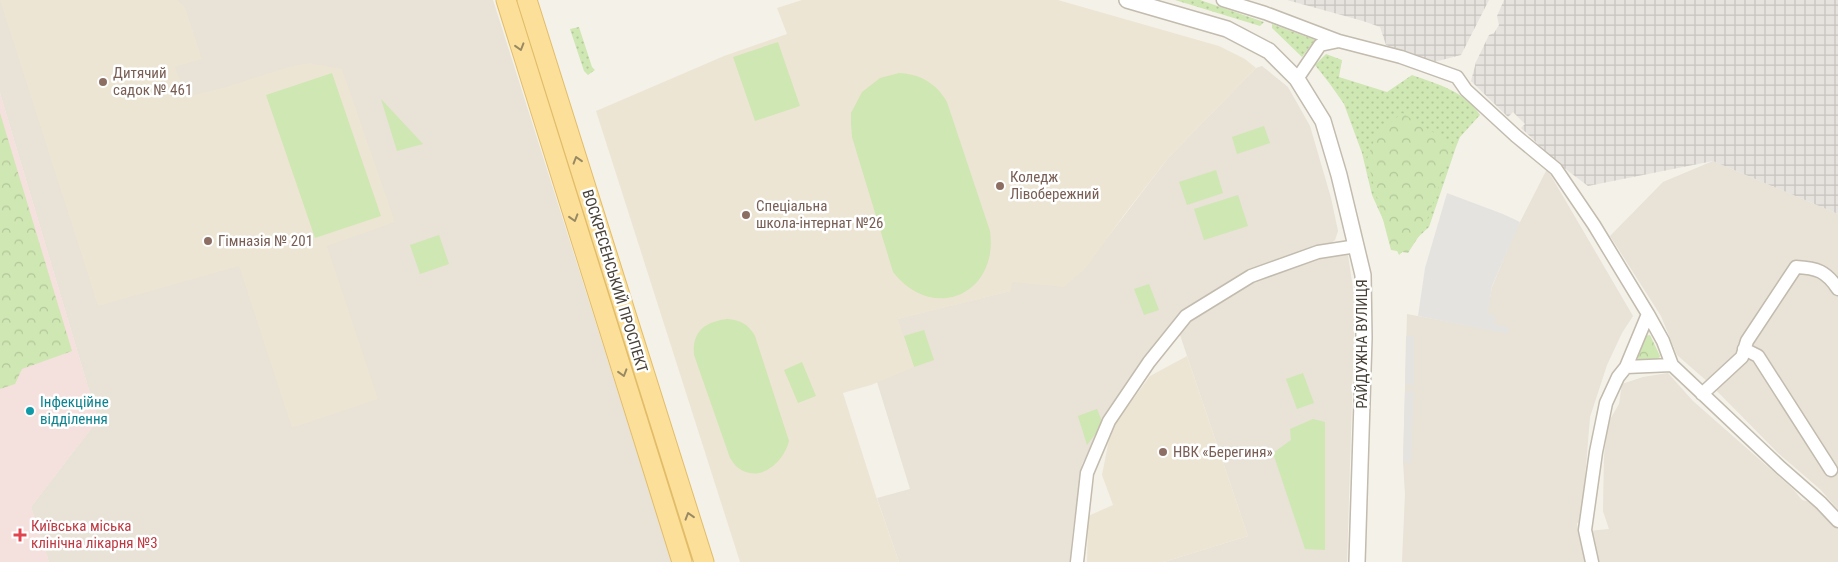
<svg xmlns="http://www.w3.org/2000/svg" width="1838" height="562" font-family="'Roboto Condensed',sans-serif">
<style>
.residential{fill:#e8e2d7}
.industrial{fill:url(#industrial-grid)}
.education{fill:#ede5d3}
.medical{fill:#f4e0dd}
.grass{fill:url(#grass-dots)}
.forest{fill:url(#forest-crowns)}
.park{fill:#cfe7b2}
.parking{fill:#e5e3e0}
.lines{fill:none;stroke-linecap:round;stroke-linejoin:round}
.minor-casing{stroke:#c2bbae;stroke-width:15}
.tertiary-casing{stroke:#c2bbae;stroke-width:18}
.primary-casing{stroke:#e2bd69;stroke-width:21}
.minor{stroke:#fff;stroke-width:12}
.tertiary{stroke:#fff;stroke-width:15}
.primary{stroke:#fce09a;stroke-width:19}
.oneway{stroke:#988964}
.education-dot{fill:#8d6e63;stroke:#fff;stroke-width:2}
.culture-dot{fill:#0f9aa8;stroke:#fff;stroke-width:2}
.health-dot{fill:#e0444e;stroke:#fff;stroke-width:2}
.labels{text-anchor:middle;stroke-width:5;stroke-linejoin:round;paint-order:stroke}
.education-label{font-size:15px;fill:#785e54;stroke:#fff;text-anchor:start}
.street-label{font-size:15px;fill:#474137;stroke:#fff}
.culture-label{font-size:15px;fill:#0d838f;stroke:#fff;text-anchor:start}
.health-label{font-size:15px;fill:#be3a42;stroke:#fff;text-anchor:start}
</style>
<defs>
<pattern id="industrial-grid" width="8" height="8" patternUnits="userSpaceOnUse" patternTransform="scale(1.25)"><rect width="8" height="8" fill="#e6e2dd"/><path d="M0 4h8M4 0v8" fill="none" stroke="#c7c3be"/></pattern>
<pattern id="grass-dots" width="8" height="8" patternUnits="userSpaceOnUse" patternTransform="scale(1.25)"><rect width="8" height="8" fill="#cfe7b2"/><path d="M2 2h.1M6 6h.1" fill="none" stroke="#b3c79a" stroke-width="1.8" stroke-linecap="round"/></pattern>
<pattern id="forest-crowns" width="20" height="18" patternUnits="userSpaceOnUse" patternTransform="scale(1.25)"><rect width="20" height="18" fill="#cfe7b2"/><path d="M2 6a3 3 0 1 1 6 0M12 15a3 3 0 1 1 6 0" fill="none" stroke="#b3c79a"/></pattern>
</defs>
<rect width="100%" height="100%" fill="#f4f1e9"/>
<path class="residential" d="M0,0H493L672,562H49L31,507L98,420L0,93Z
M1262,66L1288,87L1310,126L1331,198L1338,231L1335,240L1328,246L1209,298L1175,320L1136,368L1104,422L1082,464L1072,537L1070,562H899L877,498L910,489L877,382L914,366L897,319L1010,291L1011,282L1108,237L1169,157L1256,68Z
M1713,161L1838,214V510L1821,490L1778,453L1708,382L1677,355L1661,316L1610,236L1663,182Z
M1547,169L1633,316L1622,333L1607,365L1590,417L1584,490V522L1577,523L1578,530L1582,537L1588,562H1402L1405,494L1403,462L1407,314L1508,333L1494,324L1487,314L1492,287L1515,232Z
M1348,255L1355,302L1347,562H1164L1248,536L1180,335L1185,322L1245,282L1277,269L1329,256Z
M1668,373L1693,401L1793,489L1802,500L1814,503L1838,527V562H1595L1589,531L1609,529L1603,511L1604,456L1608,423L1619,404L1622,384L1643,377Z"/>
<path class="industrial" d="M1287,0H1489L1461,55L1434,62L1386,45L1380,27L1363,21Z
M1504,0H1838V214L1713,161L1588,186L1551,158L1532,138L1521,128L1525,124L1513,112L1508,117L1471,81L1476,62L1489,35L1494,33L1499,25L1497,16Z"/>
<path class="education" d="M0,0H177L185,7L202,59L175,67L186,97L222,88L292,66L310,63L342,69L395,222L327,246L378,399L292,428L239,266L98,306Z
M802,0H1058L1219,46L1245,59L1256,68L1169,157L1124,215L1086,268L1064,287L1012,282L1011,291L898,319L914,367L871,385L843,393L875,493L899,562H740L596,111L724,56L787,34L777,8Z
M1187,356L1248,536L1164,562H1087L1088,516L1113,505L1102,475L1111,429L1150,376Z"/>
<path class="medical" d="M0,93L98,420L31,507L49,562H0Z"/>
<path class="grass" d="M1175,0H1200L1264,22L1260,26Z
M1272,24L1315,40L1302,57L1272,28Z
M579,27L592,67L595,70L588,75L584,71L570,29Z
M1326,54L1342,60L1339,77L1387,92L1412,75C1437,84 1465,91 1480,115L1460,137L1456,147L1429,227L1399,255L1372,195L1362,153L1344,104L1330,84L1315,65Z"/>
<path class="forest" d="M0,113L72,351L22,369L15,384L0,389Z
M1402,113L1454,145L1424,228L1408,253L1391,250L1367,159L1376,135Z
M1650,335L1660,356L1658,361L1639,360L1635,355L1643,336Z"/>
<path class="park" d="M778,42L800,106L755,121L733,57Z
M332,73L381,216L315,238L266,95Z
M899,73C920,74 936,83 947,102L990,231C999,295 932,323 893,272L852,137L851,124V113L862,92L880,78Z
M381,99L423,144L397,151Z
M1264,126L1270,143L1237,154L1232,137Z
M1216,170L1223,193L1187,205L1179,182Z
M1238,195L1248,226L1204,240L1194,209Z
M439,235L449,264L420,274L410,245Z
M1149,284L1159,310L1144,315L1134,289Z
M727,319C741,320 748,324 755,336L789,441C784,462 759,485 737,467C734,465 732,460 730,458L694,355C692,331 705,322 727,319Z
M924,330L934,360L914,367L904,336Z
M802,362L816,396L798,403L784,370Z
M1303,373L1314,403L1297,409L1286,379Z
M1097,409L1103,424L1087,445L1078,416Z
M1313,419L1325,422V550L1305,549L1273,453L1291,440L1290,429Z"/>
<path class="parking" d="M1447,193L1503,214L1520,222L1492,286L1488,314L1496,316L1494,324L1508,327V334L1418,316L1425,268Z
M1406,336H1414V385H1405Z
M1405,391H1414L1411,463L1403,462Z"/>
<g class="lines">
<defs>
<path id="minor" d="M1223,0L1265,13L1339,41
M1297,79L1320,45L1339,41L1401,57L1457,77L1466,90L1516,136L1556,169L1594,225L1648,314L1663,341L1672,365L1781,468L1821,503L1838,521
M1744,349L1758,356L1831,470
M1626,367L1672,365
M1702,394L1742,357L1747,341L1796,267C1817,268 1826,271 1838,289
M1077,562L1087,473L1109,421L1149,362L1186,316L1251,276L1318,252L1357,246
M1592,562L1585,530L1596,452L1606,403L1618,377L1626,367L1648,314"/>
<path id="tertiary" d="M1127,0L1227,29L1269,51L1297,79L1323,121L1339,175L1363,275L1364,338L1357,562"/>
<path id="primary" d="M506,0L682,562
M527,0L704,562"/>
</defs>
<use href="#minor" class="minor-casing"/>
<use href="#tertiary" class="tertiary-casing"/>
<use href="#primary" class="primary-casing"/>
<use href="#minor" class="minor"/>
<use href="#tertiary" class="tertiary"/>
<use href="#primary" class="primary"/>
</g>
<defs><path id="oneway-chevron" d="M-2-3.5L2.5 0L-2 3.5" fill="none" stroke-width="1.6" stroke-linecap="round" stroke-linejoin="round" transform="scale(1.25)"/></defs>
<g class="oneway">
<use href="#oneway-chevron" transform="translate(520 47) rotate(73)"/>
<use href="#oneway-chevron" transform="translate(577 160) rotate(-107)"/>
<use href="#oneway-chevron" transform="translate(574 218) rotate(73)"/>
<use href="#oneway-chevron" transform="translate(623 373) rotate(73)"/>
<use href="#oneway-chevron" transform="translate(689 516) rotate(-107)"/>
</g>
<g class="education-dot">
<circle cx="103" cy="82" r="5"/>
<circle cx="1000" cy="186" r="5"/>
<circle cx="746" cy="215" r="5"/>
<circle cx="208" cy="241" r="5"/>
<circle cx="1163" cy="452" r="5"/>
</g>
<circle class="culture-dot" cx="30" cy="411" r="5"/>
<path class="health-dot" d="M17.5 527.5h5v5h5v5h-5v5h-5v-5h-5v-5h5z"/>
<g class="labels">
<g class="education-label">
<text x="113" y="78">Дитячий<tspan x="113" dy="17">садок № 461</tspan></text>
<text x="1010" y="182">Коледж<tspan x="1010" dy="17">Лівобережний</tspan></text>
<text x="756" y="211">Спеціальна<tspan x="756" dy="17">школа-інтернат №26</tspan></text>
<text x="218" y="246">Гімназія № 201</text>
<text x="1173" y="457">НВК «Берегиня»</text>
</g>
<g class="street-label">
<text transform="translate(615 281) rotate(73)" y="5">ВОСКРЕСЕНСЬКИЙ ПРОСПЕКТ</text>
<text transform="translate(1362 344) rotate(-90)" y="5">РАЙДУЖНА ВУЛИЦЯ</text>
</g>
<g class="culture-label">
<text x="40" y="407">Інфекційне<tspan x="40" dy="17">відділення</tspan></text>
</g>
<g class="health-label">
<text x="31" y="531">Київська міська<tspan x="31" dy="17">клінічна лікарня №3</tspan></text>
</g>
</g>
</svg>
